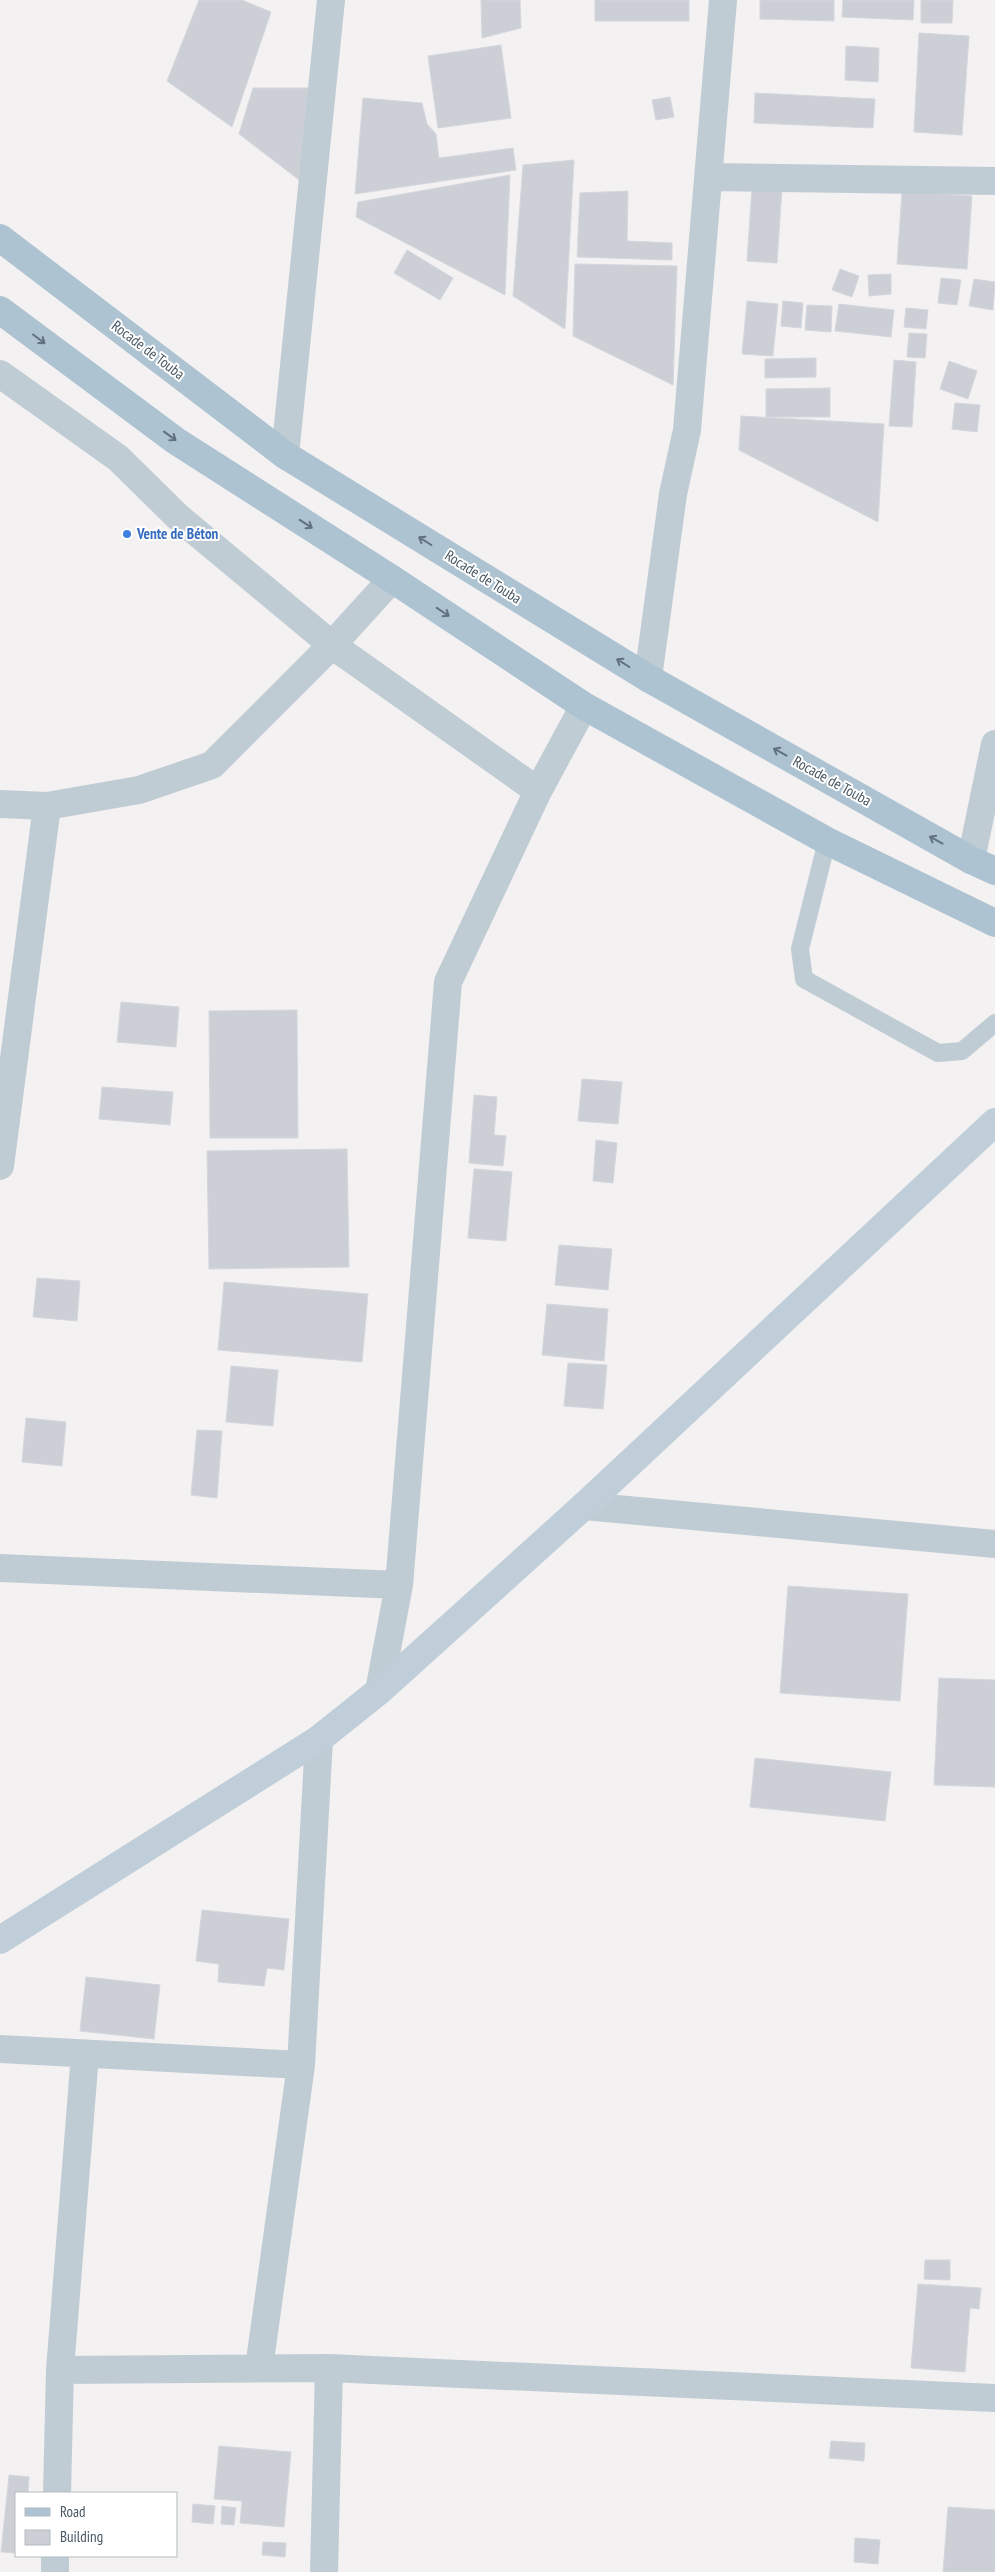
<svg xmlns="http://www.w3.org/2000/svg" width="995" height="2572" font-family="'PT Sans Narrow',sans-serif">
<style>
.building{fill:#ccd0d6;stroke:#d4d7dd}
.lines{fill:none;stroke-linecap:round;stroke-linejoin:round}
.lane{stroke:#c0ccd4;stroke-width:18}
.street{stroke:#c0ccd4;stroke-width:28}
.secondary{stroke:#c0ced9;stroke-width:28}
.primary{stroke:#aec3d2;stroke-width:28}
.oneway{stroke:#61717d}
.shop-dot{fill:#3f7fe0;stroke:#fff;stroke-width:2}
.labels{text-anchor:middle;stroke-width:4;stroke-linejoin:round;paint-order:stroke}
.street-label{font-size:15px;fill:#475661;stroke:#fff}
.shop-label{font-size:15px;font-weight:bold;fill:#366cbe;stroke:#fff;text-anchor:start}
</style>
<rect width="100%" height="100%" fill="#f3f1f1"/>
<path class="building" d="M199,0H242L271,12L232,127L167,81Z
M481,0H520L521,28L482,38Z
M595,0H689V21H595Z
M760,0H834V21L760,19Z
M843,0H914L913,20L842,17Z
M921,0H953L952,23H921Z
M919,33L969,36L962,135L914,132Z
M501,45L511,118L438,128L428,56Z
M846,46L879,48L878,82L845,80Z
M253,88H309L307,186L239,134Z
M755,93L875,99L873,128L754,123Z
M670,97L674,117L656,120L652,100Z
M363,98L422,103L427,124L436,134L439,158L513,148L516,170L355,194Z
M574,160L565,329L513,296L523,165Z
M510,175L505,295L356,217L358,202Z
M752,187L782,188L777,263L747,261Z
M628,191L627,241L672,243V260L577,257L580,193Z
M902,192L972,196L967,269L897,264Z
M407,250L453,278L440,300L394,273Z
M575,264L677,266L673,385L573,336Z
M840,269L859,276L852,297L832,290Z
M891,274V294L869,296L868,275Z
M941,278L961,280L957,305L938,303Z
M974,279L995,282L993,310L969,306Z
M747,301L778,304L773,356L742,354Z
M783,301L803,303L801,328L781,326Z
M839,304L894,310L891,337L835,331Z
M807,305L832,306L831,332L805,330Z
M906,308L928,310L926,329L904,327Z
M909,333L927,334L925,358L907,357Z
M816,358V377L765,378V359Z
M894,360L916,362L912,427L889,426Z
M949,361L977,371L968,399L940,389Z
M830,388V417H766V389Z
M955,403L980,405L977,432L952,429Z
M741,416L884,424L878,522L739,450Z
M121,1002L179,1007L176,1047L117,1042Z
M297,1010L298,1138H210L209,1011Z
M582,1079L622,1082L618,1124L578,1121Z
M102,1087L173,1092L170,1125L99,1119Z
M474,1095L497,1097L494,1135L506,1136L503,1166L469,1163Z
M596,1140L617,1143L613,1183L593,1181Z
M347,1149L349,1267L209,1269L207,1151Z
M474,1169L512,1172L506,1241L468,1238Z
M559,1245L612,1249L608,1290L555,1285Z
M37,1278L80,1281L77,1321L33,1317Z
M224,1282L368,1294L362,1362L218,1350Z
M547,1304L608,1309L604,1361L542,1355Z
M568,1363L607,1365L603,1409L564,1406Z
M231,1366L278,1370L273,1426L226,1422Z
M26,1418L66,1422L62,1466L22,1462Z
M197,1430L222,1431L217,1498L191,1495Z
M788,1586L908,1594L900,1701L780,1693Z
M939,1678L995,1680V1787L934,1785Z
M755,1758L891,1772L885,1821L750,1807Z
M202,1910L289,1919L284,1970L267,1968L264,1986L218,1982L219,1964L196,1961Z
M86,1977L160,1985L154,2039L80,2031Z
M925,2260H950V2280L924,2279Z
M918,2284L981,2288L979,2309L970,2308L965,2372L911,2368Z
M831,2441L865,2443L864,2461L829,2458Z
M219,2446L291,2452L284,2527L240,2523L242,2501L214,2499Z
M9,2475L29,2477L28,2493H16V2553L1,2552Z
M193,2504L215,2506L213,2524L192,2522Z
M222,2506L236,2508L234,2525L221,2524Z
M948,2507L995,2510V2572H943Z
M855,2538L880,2540L878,2564L854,2562Z
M263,2542L286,2543L285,2557L262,2555Z"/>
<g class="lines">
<path class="lane" d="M827,841L800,949L804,979L938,1053L962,1051L995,1023"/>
<path class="street" d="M709,177L995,181
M0,374L118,458L178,517L332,645L538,791
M285,455L331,0
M648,678L673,494L687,430L723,0
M0,804L47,806L139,790L212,765L332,645L392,579
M971,860L995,744
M0,1166L47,806
M584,1506L995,1544
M0,1568L399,1585
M379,1691L399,1585L448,982L538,791L584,706
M0,2049L301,2065
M259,2368L301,2065L319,1739
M60,2370L329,2368L995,2398
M57,2493L60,2370L85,2054
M55,2572V2556
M324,2572L329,2368"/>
<path class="secondary" d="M0,1940L319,1739L379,1691L584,1506L995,1122"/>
<path class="primary" d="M0,238L285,455L648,678L971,860L995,871
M0,310L176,441L392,579L584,706L827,841L995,923"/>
</g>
<defs><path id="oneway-shaft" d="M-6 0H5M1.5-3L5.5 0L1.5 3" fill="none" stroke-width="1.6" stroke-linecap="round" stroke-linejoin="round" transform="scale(1.25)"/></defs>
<g class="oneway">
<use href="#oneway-shaft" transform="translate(39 339) rotate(37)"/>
<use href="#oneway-shaft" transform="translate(170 436) rotate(36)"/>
<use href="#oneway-shaft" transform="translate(306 524) rotate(33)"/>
<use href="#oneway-shaft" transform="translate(425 541) rotate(-148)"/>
<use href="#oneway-shaft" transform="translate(443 612) rotate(34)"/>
<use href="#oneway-shaft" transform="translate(623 663) rotate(-148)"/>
<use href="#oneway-shaft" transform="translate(780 752) rotate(-151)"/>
<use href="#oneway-shaft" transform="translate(936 840) rotate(-151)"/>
</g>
<circle class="shop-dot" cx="127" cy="534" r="5"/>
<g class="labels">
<g class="street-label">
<text transform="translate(148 350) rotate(37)" y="5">Rocade de Touba</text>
<text transform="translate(483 577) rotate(32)" y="5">Rocade de Touba</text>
<text transform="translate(832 781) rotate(29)" y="5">Rocade de Touba</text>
</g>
<g class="shop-label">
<text x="137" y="539">Vente de Béton</text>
</g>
</g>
<rect x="15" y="2492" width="162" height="65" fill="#ffffff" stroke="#b5bbc0"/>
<rect x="25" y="2508" width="25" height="8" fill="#aec3d2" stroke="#b5bbc0"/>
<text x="60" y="2517" font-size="15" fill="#475661">Road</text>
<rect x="25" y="2530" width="25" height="15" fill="#ccd0d6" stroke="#b5bbc0"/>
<text x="60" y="2542" font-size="15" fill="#475661">Building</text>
</svg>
